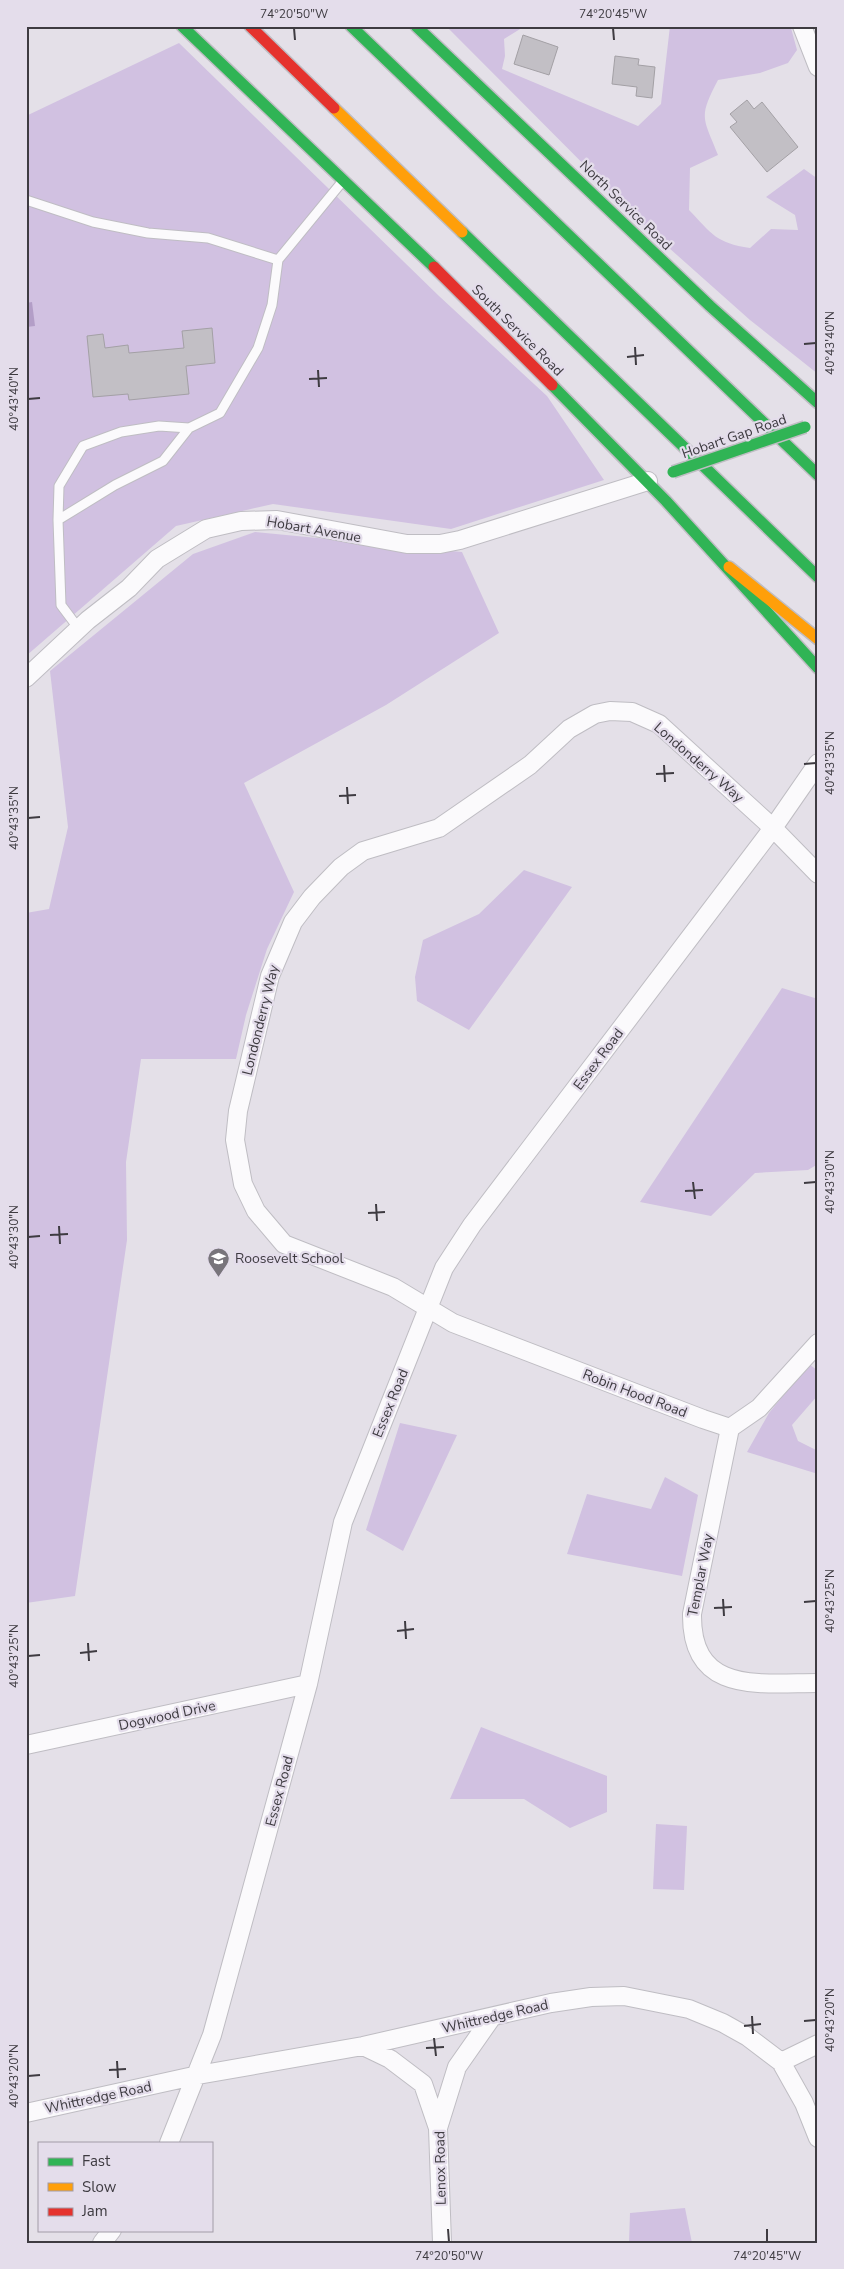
<svg xmlns="http://www.w3.org/2000/svg" width="844" height="2269" font-family="'Nunito Sans',sans-serif">
<style>
.green{fill:#d1c1e1}
.water{fill:#b39ec7}
.building{fill:#c2bfc5;stroke:#a3a0a5}
.lines{fill:none;stroke-linecap:round;stroke-linejoin:round}
.lane-casing{stroke:#bfbdc3;stroke-width:11}
.street-casing{stroke:#bfbdc3;stroke-width:20}
.fast-casing{stroke:#bfbdc3;stroke-width:14}
.slow-casing{stroke:#bfbdc3;stroke-width:14}
.jam-casing{stroke:#bfbdc3;stroke-width:14}
.lane{stroke:#fbfafc;stroke-width:9}
.street{stroke:#fbfafc;stroke-width:18}
.fast{stroke:#30b455;stroke-width:11}
.slow{stroke:#ff9f0a;stroke-width:11}
.jam{stroke:#e5322d;stroke-width:11}
.fast-bridge-casing{stroke:#bfbdc3;stroke-width:14;stroke-linecap:butt}
.fast-bridge{stroke:#30b455;stroke-width:11}
.ticks{fill:none;stroke:#3e3b41;stroke-width:2}
.labels{text-anchor:middle;stroke-width:4.5;stroke-linejoin:round;paint-order:stroke}
.street-label{font-size:14px;fill:#3e3b41;stroke:#e4ddeb}
.poi-label{font-size:14px;fill:#3e3b41;stroke:#e4ddeb;text-anchor:start}
.neatline{fill:none;stroke:#3e3b41;stroke-width:2}
.ticks-label{font-size:12px;text-anchor:middle;fill:#3e3b41}
</style>
<rect width="100%" height="100%" fill="#e4e0e8"/>
<path class="green" d="M446,26H525L504,39L505,56L502,69L638,126L661,104L670,26L791,28L797,50L788,63L760,73L718,80C698,118 703,117 718,155L690,168L689,210C712,234 716,243 750,248L771,229L798,230L795,215L766,197L804,169L818,179V374L750,320L650,231Z
M179,43L439,296L547,396L604,480L451,529L273,504L176,526L26,656V116Z
M255,532L462,552L499,633L386,705L244,783L294,892L267,949L246,1015L236,1059H141L126,1162L127,1240L75,1596L26,1603V913L49,909L68,827L50,671L193,554Z
M524,870L572,887L469,1030L417,1001L415,977L423,940L479,914Z
M782,988L818,999V1164L808,1170L755,1173L711,1216L640,1202Z
M809,1364L818,1371V1395L792,1425L798,1441L818,1451V1474L747,1452L769,1413Z
M400,1423L457,1435L403,1551L366,1530Z
M665,1477L698,1495L682,1576L567,1554L587,1494L651,1509Z
M481,1727L607,1776V1812L570,1828L524,1799H450Z
M656,1824L687,1826L684,1890L653,1889Z
M685,2208L692,2243H629L630,2213Z"/>
<path class="water" d="M32,302L35,326L26,327V303Z"/>
<path class="building" d="M523,35L558,47L549,75L514,64Z
M615,56L639,59L638,65L655,67L652,98L636,96L637,87L612,84Z
M747,100L754,109L762,102L798,147L767,172L730,127L737,122L730,114Z
M212,328L215,363L186,366L189,394L129,400L128,394L93,397L87,336L103,334L105,348L128,345L129,353L184,348L182,331Z"/>
<g class="lines">
<defs>
<path id="lane" d="M26,200L93,222L148,233L208,238L278,260L342,182
M58,520L59,486L83,446L121,432L159,426L189,428
M79,629L61,605L58,520L115,485L163,461L189,428L220,413L258,348L272,305L278,260"/>
<path id="street" d="M802,26L818,67
M26,678L88,620L129,588L157,559L206,529L241,521L277,520L407,544H440L460,540L648,481
M818,874L773,828L659,724L632,712L610,711L595,714L569,729L530,765L439,828L363,851L341,867L312,897L293,922L270,976L238,1111L235,1140L243,1184L256,1211L284,1244L393,1287L453,1323L703,1419L730,1428L759,1408L818,1343
M730,1428L692,1614C691,1695 759,1683 818,1683
M26,1745L308,1684
M363,2046L390,2059L423,2084L438,2128
M781,2062L818,2044
M26,2113L198,2075L363,2046L551,2003L591,1997L624,1996L689,2009L723,2023L748,2037L781,2062L804,2103L818,2138
M169,2143L212,2035L308,1684L343,1522L444,1268L472,1225L773,828L818,763
M102,2243L112,2230
M442,2243L438,2128L457,2067L492,2017"/>
<path id="fast" d="M182,26L434,267
M351,26L818,475
M416,26L710,306L818,403
M462,232L818,577
M552,385L666,501L818,668"/>
<path id="slow" d="M334,108L462,232
M729,567L818,639"/>
<path id="jam" d="M250,26L334,108
M434,267L552,385"/>
</defs>
<use href="#lane" class="lane-casing"/>
<use href="#street" class="street-casing"/>
<use href="#fast" class="fast-casing"/>
<use href="#slow" class="slow-casing"/>
<use href="#jam" class="jam-casing"/>
<use href="#lane" class="lane"/>
<use href="#street" class="street"/>
<use href="#fast" class="fast"/>
<use href="#slow" class="slow"/>
<use href="#jam" class="jam"/>
<defs>
<path id="fast-bridge" d="M673,472L805,427"/>
</defs>
<use href="#fast-bridge" class="fast-bridge-casing"/>
<use href="#fast-bridge" class="fast-bridge"/>
</g>
<path class="ticks" d="M294,28L295,40M613,28L614,40M804,344L816,343M635,347L636,365M627,357L644,355M318,370L319,387M309,379L327,378M28,399L40,398M804,764L816,763M664,765L665,782M656,774L674,773M347,787L348,804M339,796L356,795M28,818L40,817M693,1182L695,1199M804,1183L816,1182M685,1191L703,1190M376,1204L377,1221M368,1213L385,1212M59,1226L60,1244M50,1235L68,1234M28,1237L40,1236M723,1599L724,1616M804,1602L816,1601M714,1608L732,1607M405,1621L406,1639M397,1631L414,1629M88,1643L89,1661M80,1653L97,1651M28,1656L40,1655M752,2016L753,2034M804,2021L816,2020M744,2026L761,2024M434,2038L436,2056M426,2048L444,2047M117,2061L118,2078M109,2070L126,2069M28,2076L40,2075M448,2229L449,2242M767,2229V2242"/>
<defs>
<symbol id="school-pin" viewBox="-11 -11 22 30"><path d="M0 17L-7.5 6A9.5 9.5 0 1 1 7.5 6Z" fill="#78757b" stroke="#e4ddeb"/><path d="M0-5L7-2L0 1L-7-2ZM-4 1L0 2.5L4 1V4Q0 6-4 4Z" fill="#fff"/></symbol>
</defs>
<g fill-rule="evenodd">
<use href="#school-pin" x="206" y="1246" width="25" height="34"/>
</g>
<g class="labels">
<g class="street-label">
<text transform="translate(626 205) rotate(44)" y="5">North Service Road</text>
<text transform="translate(518 330) rotate(45)" y="5">South Service Road</text>
<text transform="translate(734 436) rotate(-19)" y="5">Hobart Gap Road</text>
<text transform="translate(314 529) rotate(10)" y="5">Hobart Avenue</text>
<text transform="translate(699 762) rotate(41)" y="5">Londonderry Way</text>
<text transform="translate(260 1020) rotate(-76)" y="5">Londonderry Way</text>
<text transform="translate(598 1059) rotate(-53)" y="5">Essex Road</text>
<text transform="translate(635 1393) rotate(21)" y="5">Robin Hood Road</text>
<text transform="translate(390 1403) rotate(-68)" y="5">Essex Road</text>
<text transform="translate(700 1575) rotate(-79)" y="5">Templar Way</text>
<text transform="translate(167 1715) rotate(-12)" y="5">Dogwood Drive</text>
<text transform="translate(279 1791) rotate(-75)" y="5">Essex Road</text>
<text transform="translate(495 2016) rotate(-13)" y="5">Whittredge Road</text>
<text transform="translate(98 2097) rotate(-12)" y="5">Whittredge Road</text>
<text transform="translate(440 2168) rotate(-91)" y="5">Lenox Road</text>
</g>
<g class="poi-label">
<text x="235" y="1263">Roosevelt School</text>
</g>
</g>
<rect width="844" height="2269" fill="none" stroke="#e4ddeb" stroke-width="55"/>
<rect x="38" y="2142" width="175" height="90" fill="#e4ddeb" stroke="#a29ca7"/>
<rect x="48" y="2158" width="25" height="8" fill="#30b455" stroke="#a29ca7"/>
<text x="82" y="2166" font-size="15" fill="#3e3b41">Fast</text>
<rect x="48" y="2183" width="25" height="8" fill="#ff9f0a" stroke="#a29ca7"/>
<text x="82" y="2192" font-size="15" fill="#3e3b41">Slow</text>
<rect x="48" y="2208" width="25" height="8" fill="#e5322d" stroke="#a29ca7"/>
<text x="82" y="2216" font-size="15" fill="#3e3b41">Jam</text>
<rect x="28" y="28" width="788" height="2214" class="neatline"/>
<g class="ticks-label">
<text x="294" y="18">74°20'50"W</text>
<text x="613" y="18">74°20'45"W</text>
<text transform="translate(830 343) rotate(-90)" y="4">40°43'40"N</text>
<text transform="translate(14 399) rotate(-90)" y="4">40°43'40"N</text>
<text transform="translate(830 763) rotate(-90)" y="4">40°43'35"N</text>
<text transform="translate(14 818) rotate(-90)" y="4">40°43'35"N</text>
<text transform="translate(830 1182) rotate(-90)" y="4">40°43'30"N</text>
<text transform="translate(14 1237) rotate(-90)" y="4">40°43'30"N</text>
<text transform="translate(830 1601) rotate(-90)" y="4">40°43'25"N</text>
<text transform="translate(14 1656) rotate(-90)" y="4">40°43'25"N</text>
<text transform="translate(830 2020) rotate(-90)" y="4">40°43'20"N</text>
<text transform="translate(14 2076) rotate(-90)" y="4">40°43'20"N</text>
<text x="449" y="2260">74°20'50"W</text>
<text x="767" y="2260">74°20'45"W</text>
</g>
</svg>
